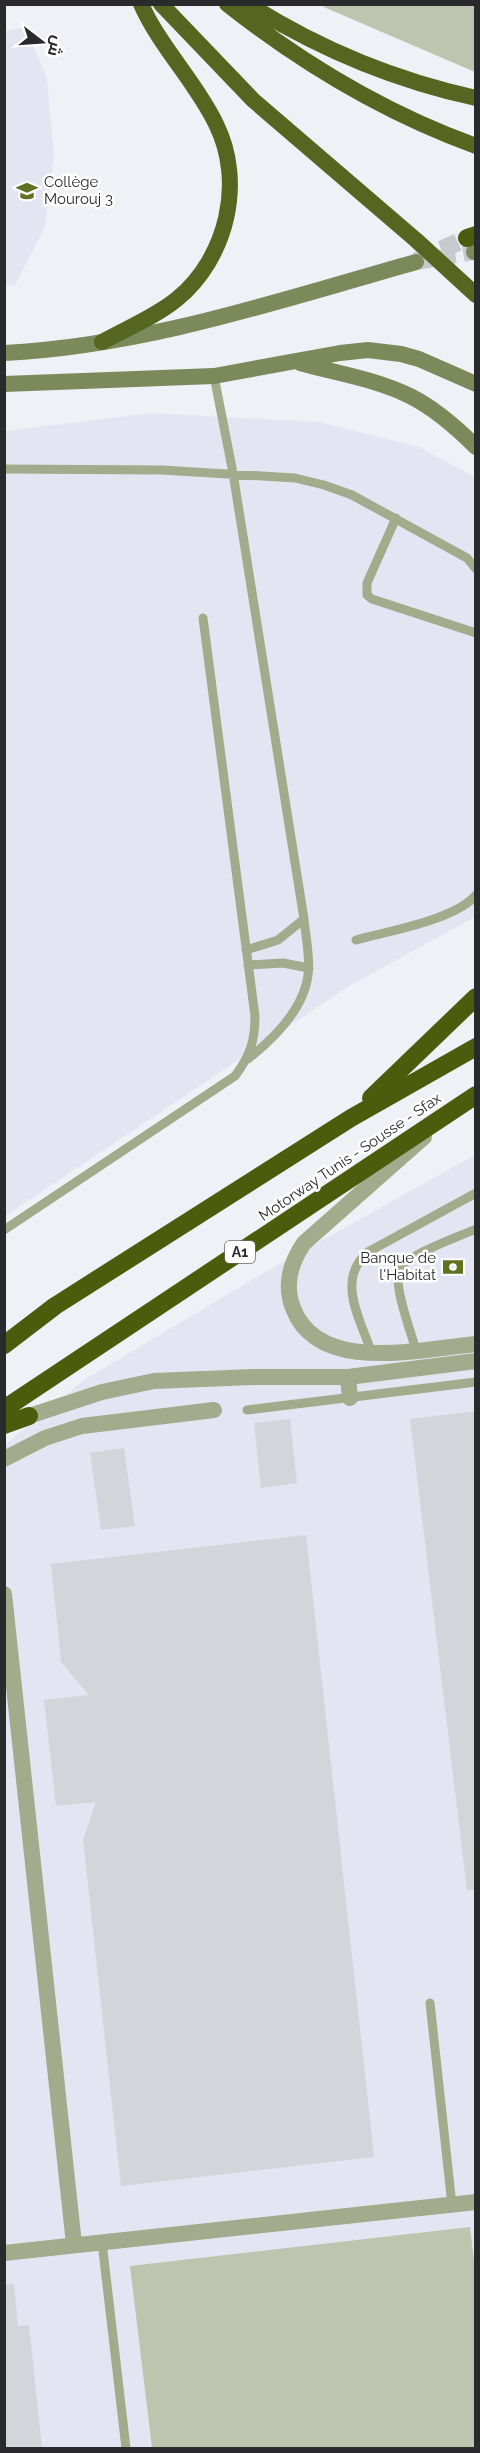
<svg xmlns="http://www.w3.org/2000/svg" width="480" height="2453" font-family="Raleway,Cairo,sans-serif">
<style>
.built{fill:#e5e4f2}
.green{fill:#bec5af}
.building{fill:#d4d4db}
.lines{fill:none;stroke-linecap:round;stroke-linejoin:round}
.secondary-tunnel{stroke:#c8c8cf;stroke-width:16;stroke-dasharray:16 8;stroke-linecap:butt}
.motorway-tunnel{stroke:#c8c8cf;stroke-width:18;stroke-dasharray:18 9;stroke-linecap:butt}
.service{stroke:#a2ab8c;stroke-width:9}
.minor{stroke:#a2ab8c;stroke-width:16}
.secondary{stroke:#7c895b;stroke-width:16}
.trunk{stroke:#566620;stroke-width:16}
.motorway{stroke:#4b5c0c;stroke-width:18}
.labels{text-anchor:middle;stroke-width:5;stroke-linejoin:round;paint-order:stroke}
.shield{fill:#fff;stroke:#6a6a6c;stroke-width:1.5}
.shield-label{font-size:14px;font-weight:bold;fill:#2a2a2d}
.poi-label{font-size:15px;fill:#2a2a2d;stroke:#fff;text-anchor:start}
.street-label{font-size:15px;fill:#2a2a2d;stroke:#fff}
</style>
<rect width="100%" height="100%" fill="#f0f0f7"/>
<path class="built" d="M26,27L47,79L54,156L45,227L15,285H5V31Z
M151,413L319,422L419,447L475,477V917L349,986L5,1216V431Z
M475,1155V2448H5V1445L84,1380L267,1271Z"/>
<path class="green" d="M321,5H475V72L326,8Z
M470,2227L476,2278L475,2448H152L130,2266Z"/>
<path class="building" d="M476,1411V1890H467L410,1419Z
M290,1419L297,1483L261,1488L254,1423Z
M124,1448L135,1526L101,1530L90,1453Z
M306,1535L374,2157L121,2186L83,1840L96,1802L56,1806L44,1700L89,1695L61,1662L51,1564Z
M14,2284L18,2326L29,2325L42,2448H4V2285Z"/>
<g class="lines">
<path class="secondary-tunnel" d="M416,262L474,252"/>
<path class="motorway-tunnel" d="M417,261L467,238"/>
<path class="service" d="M214,376L233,473L304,919C306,940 312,965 306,985C298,1015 272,1040 248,1059
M4,469L162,470L295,478L324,485L352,495L467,558L476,569
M396,518L367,583V595L372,599L476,633
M356,940C388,931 455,920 476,895
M246,950L278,940L304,919
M248,965L283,963L309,968
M4,1230L235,1076C250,1056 255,1041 255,1016L203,618
M416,1350C411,1332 394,1288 399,1272C404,1255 458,1237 476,1229
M372,1354C361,1320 335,1280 368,1252L476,1193
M247,1410L476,1382
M430,2003L452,2205
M102,2242L126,2448"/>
<path class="minor" d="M424,1137L304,1243C291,1262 284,1285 293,1308C318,1375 421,1349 476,1344
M348,1377L350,1398
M29,1416L102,1392L154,1381L253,1377H348L476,1361
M4,1459L45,1438L82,1426L214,1410
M4,1594L74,2244
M4,2253L476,2202"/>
<path class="secondary" d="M474,252H476
M4,353C146,346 281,300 416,262
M300,363C336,373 376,379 410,396C434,408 457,428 476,447
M4,384L214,376L340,353L368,350L401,354L419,359L476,384"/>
<path class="trunk" d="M161,4L253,100L416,240L476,295
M227,4C303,64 385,113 476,146
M248,4C319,49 394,80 476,98
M102,342C127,328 155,317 177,299C227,258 245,182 216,124C196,82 160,47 141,4"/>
<path class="motorway" d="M467,238L476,235
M371,1098L476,997
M4,1345L55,1306L351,1118L476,1047
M4,1409L476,1095
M4,1425L29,1416"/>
</g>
<defs>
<symbol id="school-bare" viewBox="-9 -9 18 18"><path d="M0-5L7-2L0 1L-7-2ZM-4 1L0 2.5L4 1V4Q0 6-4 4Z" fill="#607221" stroke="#fff" stroke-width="2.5" paint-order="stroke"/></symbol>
<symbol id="bank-bare" viewBox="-9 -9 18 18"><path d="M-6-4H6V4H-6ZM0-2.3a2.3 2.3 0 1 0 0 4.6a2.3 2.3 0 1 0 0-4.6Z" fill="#607221" stroke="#fff" stroke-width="2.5" paint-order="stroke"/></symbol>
</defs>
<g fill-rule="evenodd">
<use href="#school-bare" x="12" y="176" width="30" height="30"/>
<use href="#bank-bare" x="438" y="1252" width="30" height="30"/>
</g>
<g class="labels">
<rect class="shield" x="225" y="1241" width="30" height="22" rx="4.5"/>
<g class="shield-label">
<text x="240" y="1257">A1</text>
</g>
<g class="poi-label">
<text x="44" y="187">Collège<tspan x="44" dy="17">Mourouj 3</tspan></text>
<text x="436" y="1263" text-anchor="end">Banque de<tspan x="436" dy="17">l'Habitat</tspan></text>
</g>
<g class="street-label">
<text transform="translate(350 1157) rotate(-34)" y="5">Motorway Tunis - Sousse - Sfax</text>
</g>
</g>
<rect width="480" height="2453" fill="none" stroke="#2a2a2d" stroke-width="12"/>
<g transform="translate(42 42) rotate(107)" stroke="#ffffff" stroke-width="4.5" paint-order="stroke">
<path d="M0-4.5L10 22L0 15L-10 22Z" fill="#2a2a2d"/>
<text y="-9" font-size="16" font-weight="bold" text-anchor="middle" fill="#2a2a2d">ش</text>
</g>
</svg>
